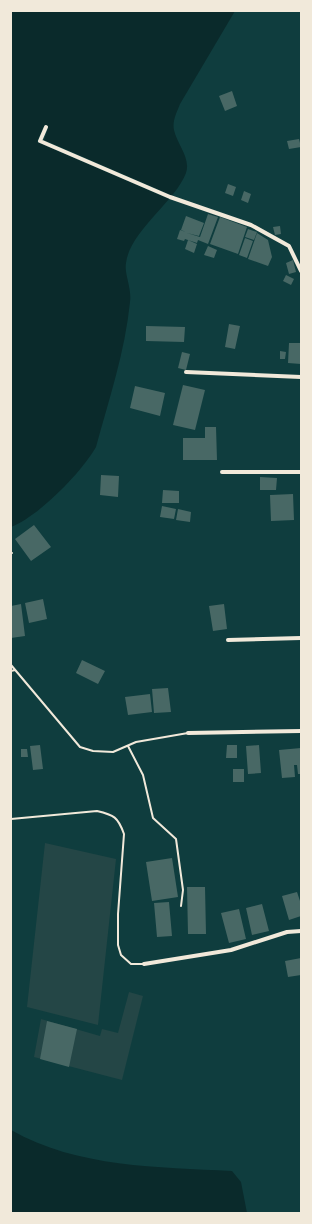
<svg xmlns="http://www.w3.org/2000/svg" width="312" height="1224" font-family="'Work Sans',sans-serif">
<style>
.green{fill:#244646}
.water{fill:#0a2a2b}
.pier{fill:#0f3d3e}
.building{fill:#486865}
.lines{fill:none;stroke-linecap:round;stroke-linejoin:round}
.service{stroke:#f1e9da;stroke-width:2}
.minor{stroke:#f1e9da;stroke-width:4}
</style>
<rect width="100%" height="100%" fill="#0f3d3e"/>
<path class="green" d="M45,843L116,859L98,1025L27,1007Z
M129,992L143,996L122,1080L34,1057L41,1019L100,1036L102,1029L118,1033Z"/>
<path class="water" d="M11,11H235L180,104C177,112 172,121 174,130C177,144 191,158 186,173C175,202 130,231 126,263C124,274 132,288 130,302C125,352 109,399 96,447C81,473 39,516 11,527Z
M11,1130C78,1168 158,1167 232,1171L241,1182L247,1213H11Z"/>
<path class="pier" d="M44,126L48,128L44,140L171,195L169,199L37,142Z"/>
<path class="building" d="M232,91L237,106L225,111L219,96Z
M299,139L301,147L289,149L287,141Z
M228,184L236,187L233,196L225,193Z
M244,191L251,194L248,203L241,200Z
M208,214L218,217L208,244L198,240L197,243L185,239L184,241L177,239L180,230L186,232L181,230L186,216L204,223L199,236L187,233L200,237Z
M220,217L247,227L238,254L210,244Z
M280,226L281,234L275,235L273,227Z
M248,229L257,232L254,240L245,237Z
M257,233L268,240L272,257L268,266L248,259Z
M245,238L253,241L247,258L239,255Z
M188,240L197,244L194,253L185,249Z
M208,246L217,250L214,258L204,255Z
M293,260L296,272L289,274L286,263Z
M286,275L294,279L291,285L283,281Z
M229,324L240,326L235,349L225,347Z
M146,326L185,327L184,342L146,341Z
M289,343H301V364L288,363Z
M280,351L286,352L285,359H280Z
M182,352L190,354L186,370L178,368Z
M183,385L205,390L195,430L173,425Z
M135,386L165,393L160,416L130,408Z
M205,427H216L217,460H183V438H205Z
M101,475L119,476L118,497L100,495Z
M260,477L277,478L276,490H260Z
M163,490L179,491V503H162Z
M293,494L294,520L271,521L270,495Z
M162,506L176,509L174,519L160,517Z
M178,509L191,512L190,522L176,520Z
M34,525L51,547L31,561L15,539Z
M43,599L47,619L29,623L25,603Z
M21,604L25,636L11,638V606Z
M224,604L227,629L213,631L209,606Z
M82,660L105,671L98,684L76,673Z
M168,688L171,712L154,713L152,689Z
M150,694L152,712L128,715L125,697Z
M40,745L43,769L33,770L30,746Z
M227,745H237V758H226Z
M259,745L261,773L248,774L246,746Z
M301,748V774H298L297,765H294L295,777L282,778L279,750Z
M21,749H27L28,757H21Z
M233,769H244V782H233Z
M172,858L178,897L152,901L146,862Z
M187,887H205L206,934H188Z
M297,892L301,904V916L289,920L282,896Z
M169,902L172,936L157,937L154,903Z
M262,904L269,931L252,935L246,908Z
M239,909L246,939L229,943L221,913Z
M301,958V975L288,977L285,961Z
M47,1021L77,1029L69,1067L40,1059Z"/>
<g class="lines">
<path class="service" d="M11,553H12
M11,665L80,747L93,751L113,752L136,742L188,733
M11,671L15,670
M128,746L143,775L153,818L176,839L183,890L181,906
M11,819L97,811C114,815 118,817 124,834L118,914V945L121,955L131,964H143"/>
<path class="minor" d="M46,127L40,141L170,197L251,225L289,246L301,271
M186,372L301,377
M222,472H301
M228,640L301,638
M188,733L301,731
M144,964L231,950L287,932L301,931"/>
</g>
<rect width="312" height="1224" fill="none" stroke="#f1e9da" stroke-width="24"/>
</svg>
